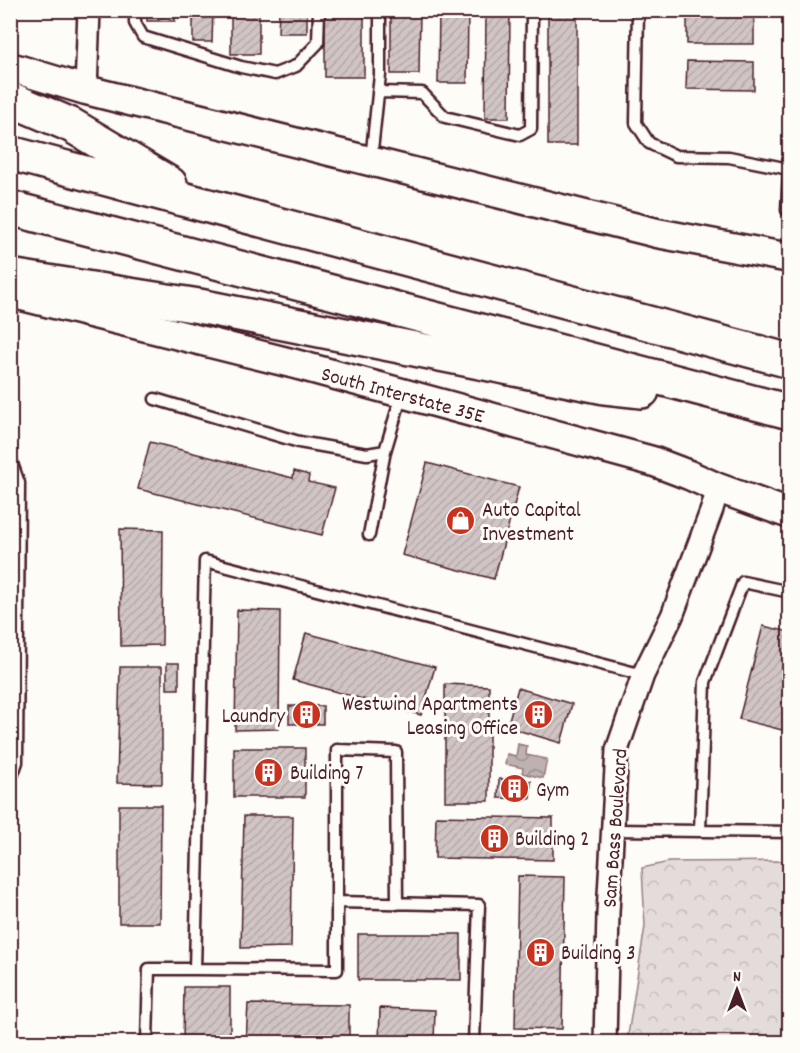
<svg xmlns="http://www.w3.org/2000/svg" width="800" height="1053" font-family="Dekko,sans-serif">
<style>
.forest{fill:url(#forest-crowns);stroke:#967e82;stroke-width:1.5}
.water{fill:url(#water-waves);stroke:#91777b;stroke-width:1.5}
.building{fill:url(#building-hatch);stroke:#4a1f2b;stroke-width:1.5}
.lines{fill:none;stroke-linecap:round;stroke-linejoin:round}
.lane-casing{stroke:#4a1f2b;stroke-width:15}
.street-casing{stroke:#4a1f2b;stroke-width:26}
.secondary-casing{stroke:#4a1f2b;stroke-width:33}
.highway-casing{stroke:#4a1f2b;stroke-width:38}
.lane{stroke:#fdfcf7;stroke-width:10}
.street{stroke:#fdfcf7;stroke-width:21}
.secondary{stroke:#fdfcf7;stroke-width:28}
.highway{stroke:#fdfcf7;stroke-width:33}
.labels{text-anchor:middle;stroke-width:6;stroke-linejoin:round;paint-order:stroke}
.street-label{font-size:21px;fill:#4a1f2b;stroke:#fdfcf7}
.poi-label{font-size:21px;fill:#4a1f2b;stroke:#fdfcf7;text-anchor:start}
</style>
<defs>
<pattern id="forest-crowns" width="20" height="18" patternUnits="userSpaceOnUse" patternTransform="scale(1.5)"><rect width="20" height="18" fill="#e3dcda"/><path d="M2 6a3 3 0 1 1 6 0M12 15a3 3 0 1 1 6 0" fill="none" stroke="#c4bcbb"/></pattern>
<pattern id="water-waves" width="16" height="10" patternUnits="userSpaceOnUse" patternTransform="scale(1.5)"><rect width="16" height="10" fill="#c0b1b1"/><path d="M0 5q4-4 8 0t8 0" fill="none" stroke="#9e8f90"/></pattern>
<pattern id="building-hatch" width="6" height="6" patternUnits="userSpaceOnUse" patternTransform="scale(1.5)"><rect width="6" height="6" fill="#d0c5c4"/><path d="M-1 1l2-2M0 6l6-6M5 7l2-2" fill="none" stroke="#b4a9a9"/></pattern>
</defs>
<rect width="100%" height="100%" fill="#fdfcf7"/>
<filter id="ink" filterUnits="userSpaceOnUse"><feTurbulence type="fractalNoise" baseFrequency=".0167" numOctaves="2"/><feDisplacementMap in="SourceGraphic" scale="12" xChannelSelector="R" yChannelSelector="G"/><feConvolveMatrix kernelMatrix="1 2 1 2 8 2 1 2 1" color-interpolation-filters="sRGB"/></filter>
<g filter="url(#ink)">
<path class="forest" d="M789,861V1042H627L645,926L642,868L669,862Z"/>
<path class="water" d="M518,744L527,746L526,755L547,759L543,778L522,773L523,768L505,764L507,754L516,756Z"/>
<path class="building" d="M147,10H175V21H147Z
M193,10H213L212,42H193Z
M231,10H259V54H231Z
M279,10H307V33H278Z
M325,10H364V77H325Z
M391,10H420L419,74H391Z
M439,10H468L467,83H438Z
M486,10H510L509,118H485Z
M548,10H577V145H548Z
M687,16L754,17V44H687Z
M687,61L754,62V90L686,89Z
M150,442L293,478L294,471L309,475L308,482L335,488L322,535L138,489Z
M427,463L519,487L494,579L402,555Z
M120,529L163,530L162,645L121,646Z
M237,610L280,611L279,729L235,730Z
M763,626L790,632V732L739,719Z
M306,633L435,667L421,715L293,680Z
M167,663H179V689H167Z
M120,667H162V784L117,783Z
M445,684L489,686V801H445Z
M518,688L572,704L561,743L507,727Z
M289,706H323V724H289Z
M234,748H305V797H234Z
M499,779L531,781L530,799L498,798Z
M119,805H161L160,923H119Z
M244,816H293L291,947L241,948Z
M436,816L553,818V860L435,858Z
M518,876L565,877L562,1029L515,1028Z
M358,934H461V980H358Z
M184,987H230V1042H183Z
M248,1004L349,1005V1042H246Z
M380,1008L435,1010L434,1042H379Z
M515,1037L563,1039L562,1042H514Z"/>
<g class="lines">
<defs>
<path id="lane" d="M135,10V23L143,37L241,67L275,74L296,66L318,43L319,10
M638,10L636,123L649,143L676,156L729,157L789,169
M378,92L422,93L445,117L520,135L531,129L532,10
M790,149L787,210L790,212
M371,160L380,75V10
M155,399L299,442L367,454L385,451L402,394
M10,458L19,483L17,762L10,782
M369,535L385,451
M612,830L790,832
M700,831L705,682L743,582L790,592
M337,902V750L396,752L397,904
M195,969L337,970V902L479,905L474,1042
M147,1042L149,969H195L205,561L643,675"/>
<path id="street" d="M86,90L89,10
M605,1042L608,913L617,750L643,675L672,616L712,509L718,488"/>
<path id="secondary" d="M10,67L86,90L657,233L790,258
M10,293L295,364L652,461L689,475L718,488L790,514"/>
<path id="highway" d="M10,99L71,125L170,184
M10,153L790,361
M10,208L790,412
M10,276L199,306L605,387L642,391"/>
</defs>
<use href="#lane" class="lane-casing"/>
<use href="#street" class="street-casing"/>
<use href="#secondary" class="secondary-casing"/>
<use href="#highway" class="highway-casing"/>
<use href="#lane" class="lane"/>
<use href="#street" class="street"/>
<use href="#secondary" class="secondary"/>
<use href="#highway" class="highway"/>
</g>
</g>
<defs>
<symbol id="shop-disc" viewBox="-11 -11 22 22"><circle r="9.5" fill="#c8321e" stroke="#fdfcf7"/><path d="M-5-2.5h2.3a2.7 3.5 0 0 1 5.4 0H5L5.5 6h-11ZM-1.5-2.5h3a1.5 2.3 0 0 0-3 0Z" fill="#fff"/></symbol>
<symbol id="building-disc" viewBox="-11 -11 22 22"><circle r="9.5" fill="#c8321e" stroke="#fdfcf7"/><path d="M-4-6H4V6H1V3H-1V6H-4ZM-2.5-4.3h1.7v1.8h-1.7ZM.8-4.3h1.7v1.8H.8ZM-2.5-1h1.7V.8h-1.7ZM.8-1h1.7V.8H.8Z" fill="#fff"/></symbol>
</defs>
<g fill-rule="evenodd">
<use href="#shop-disc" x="444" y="504" width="33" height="33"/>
<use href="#building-disc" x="290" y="698" width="33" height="33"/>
<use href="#building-disc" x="522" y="698" width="33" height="33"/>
<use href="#building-disc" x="252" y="756" width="33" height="33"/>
<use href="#building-disc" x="498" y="772" width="33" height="33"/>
<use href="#building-disc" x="478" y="822" width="33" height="33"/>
<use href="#building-disc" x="524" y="936" width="33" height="33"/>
</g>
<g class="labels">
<g class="street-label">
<text transform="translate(403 394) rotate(15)" y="7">South Interstate 35E</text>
<text transform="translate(614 828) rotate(-86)" y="7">Sam Bass Boulevard</text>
</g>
<g class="poi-label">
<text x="482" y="516">Auto Capital<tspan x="482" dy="24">Investment</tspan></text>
<text x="518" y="710" text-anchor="end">Westwind Apartments<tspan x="518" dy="24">Leasing Office</tspan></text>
<text x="285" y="722" text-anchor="end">Laundry</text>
<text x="290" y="779">Building 7</text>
<text x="536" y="796">Gym</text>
<text x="515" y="845">Building 2</text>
<text x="561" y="959">Building 3</text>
</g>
</g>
<rect width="800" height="1053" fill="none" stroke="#fdfcf7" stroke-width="36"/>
<rect x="18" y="18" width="764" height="1017" fill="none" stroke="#4a1f2b" stroke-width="2" filter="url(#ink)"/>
<g transform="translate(737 990)" stroke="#fdfcf7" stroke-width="4.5" paint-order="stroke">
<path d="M0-4.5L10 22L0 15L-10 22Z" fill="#4a1f2b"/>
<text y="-9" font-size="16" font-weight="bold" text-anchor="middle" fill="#4a1f2b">N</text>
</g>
</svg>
